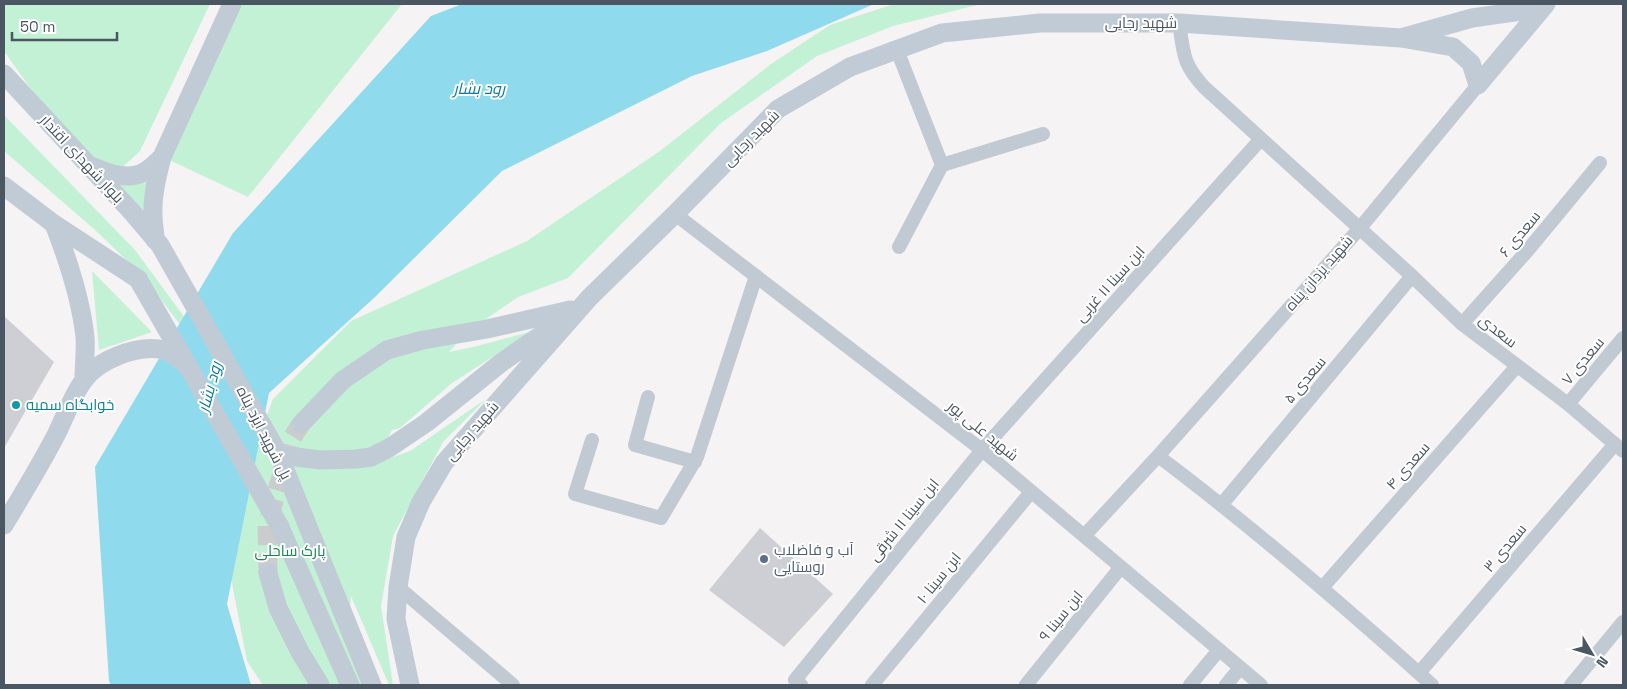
<svg xmlns="http://www.w3.org/2000/svg" width="1627" height="689" font-family="'Space Grotesk',Cairo,sans-serif">
<style>
.green{fill:#c3f1d5}
.water{fill:#90daee}
.building{fill:#cdcfd5}
.lines{fill:none;stroke-linecap:round;stroke-linejoin:round}
.secondary-tunnel{stroke:#caccce;stroke-width:19;stroke-dasharray:19 9;stroke-linecap:butt}
.street{stroke:#c1cad2;stroke-width:14}
.secondary{stroke:#c1cbd6;stroke-width:19}
.secondary-bridge{stroke:#c1cbd6;stroke-width:19}
.culture-dot{fill:#0f9aa8;stroke:#fff;stroke-width:2}
.service-dot{fill:#5c6f8a;stroke:#fff;stroke-width:2}
.labels{text-anchor:middle;stroke-width:4;stroke-linejoin:round;paint-order:stroke}
.street-label{font-size:15px;fill:#4a5661;stroke:#fff}
.culture-label{font-size:15px;fill:#0d838f;stroke:#fff;text-anchor:start}
.service-label{font-size:15px;fill:#4e5e75;stroke:#fff;text-anchor:start}
.park-label{font-size:15px;fill:#17864f;stroke:#fff}
.water-label{font-size:16px;font-style:italic;fill:#0c7c9b;stroke:#fff}
</style>
<rect width="100%" height="100%" fill="#f5f3f3"/>
<path class="green" d="M4,4H210L140,151L101,187L4,51Z
M241,4H402L248,197L165,158Z
M894,4H981L893,26L817,56L721,123L568,278L518,297L466,333L449,352L477,346L533,331L452,383L400,428L392,430L378,456L376,463L410,451L486,399L443,442L393,536L381,606L393,685H389L351,596L349,628L363,685H263L247,661L225,547L191,339L144,277L94,229L4,151V115L135,250L196,333L261,431L273,399L351,321L527,241L660,151L771,64L830,25Z
M147,182L146,213L117,185Z
M92,271L152,332L99,350Z"/>
<path class="water" d="M462,4H874L767,51L692,76L502,171L375,297L269,393L227,604L251,685H111L109,681L95,467L233,233L431,16Z"/>
<path class="building" d="M4,316L54,362L4,448Z
M760,528L833,594L784,647L709,590Z"/>
<g class="lines">
<path class="secondary-tunnel" d="M268,573L267,526L292,438L301,424"/>
<path class="street" d="M1179,23C1184,54 1182,63 1204,87L1412,276L1462,324L1568,404L1623,451
M897,50L942,165L1043,134
M675,214L982,450L1261,685
M899,247L942,165
M1462,324L1528,250L1600,163
M648,397L635,445L695,462
M1568,404L1623,338
M592,440L575,494L661,518L697,457L756,276
M1158,456C1254,528 1343,605 1432,685
M1222,504L1412,276
M1084,536L1158,456L1360,228L1478,85
M398,587L513,685
M1322,588L1517,366
M1419,673L1615,444
M801,685L795,680L982,450L1261,139
M872,685L1031,492
M1026,685L1121,567
M1190,685L1219,650
M1226,685L1240,668
M1571,685L1623,622"/>
<path class="secondary" d="M4,74L131,211L160,245L279,455L372,685
M1478,85L1471,63L1453,47L1401,38L1472,18L1542,8
M1478,85L1546,4
M91,166C107,173 128,181 144,172C150,169 157,162 162,157
M4,186L54,224L138,279
M54,224C68,260 81,299 85,337C86,350 84,365 84,379
M155,240C155,232 153,224 153,216C152,196 157,176 162,157L232,4
M301,424L343,380L387,350L423,340L487,329L570,310
M279,455L321,460L356,459L371,457L389,448L426,423L502,362L557,324
M4,525C22,495 40,466 56,435C65,417 72,396 84,380C98,360 135,346 159,349C171,351 180,359 188,367
M279,525L350,685
M268,573L278,608L300,652L320,685
M410,685L396,619L398,587L406,537L421,502L444,463L590,297L675,214L778,109L850,67L942,33L1040,23H1179L1401,38"/>
<path class="secondary-bridge" d="M138,279L279,525"/>
</g>
<circle class="culture-dot" cx="16" cy="405" r="5"/>
<circle class="service-dot" cx="764" cy="559" r="5"/>
<g class="labels">
<g class="street-label">
<text x="1141" y="28">شهید رجایی</text>
<text transform="translate(751 138) rotate(-45)" y="5">شهید رجایی</text>
<text transform="translate(82 159) rotate(47)" y="5">بلوار شهدای اقتدار</text>
<text transform="translate(1520 234) rotate(-50)" y="5">سعدی ۶</text>
<text transform="translate(1319 273) rotate(-49)" y="5">شهید یزدان پناه</text>
<text transform="translate(1110 284) rotate(-48)" y="5">ابن سینا ۱۱ غربی</text>
<text transform="translate(1498 331) rotate(38)" y="5">سعدی</text>
<text transform="translate(1583 361) rotate(-50)" y="5">سعدی ۷</text>
<text transform="translate(1305 380) rotate(-50)" y="5">سعدی ۵</text>
<text transform="translate(472 431) rotate(-49)" y="5">شهید رجایی</text>
<text transform="translate(983 431) rotate(39)" y="5">شهید علی پور</text>
<text transform="translate(264 433) rotate(63)" y="5">پل شهید ایزد پناه</text>
<text transform="translate(1408 466) rotate(-49)" y="5">سعدی ۴</text>
<text transform="translate(904 520) rotate(-51)" y="5">ابن سینا ۱۱ شرقی</text>
<text transform="translate(1505 548) rotate(-50)" y="5">سعدی ۳</text>
<text transform="translate(939 578) rotate(-51)" y="5">ابن سینا ۱۰</text>
<text transform="translate(1061 616) rotate(-51)" y="5">ابن سینا ۹</text>
</g>
<g class="culture-label">
<text x="26" y="410">خوابگاه سمیه</text>
</g>
<g class="service-label">
<text x="774" y="555">آب و فاضلاب<tspan x="774" dy="17">روستایی</tspan></text>
</g>
<g class="park-label">
<text x="290" y="556">پارک ساحلی</text>
</g>
<g class="water-label">
<text x="479" y="94">رود بشار</text>
<text transform="translate(209 387) rotate(-75)" y="6">رود بشار</text>
</g>
</g>
<rect width="1627" height="689" fill="none" stroke="#4a5661" stroke-width="10"/>
<g transform="translate(1592 654) rotate(128)" stroke="#ffffff" stroke-width="4" paint-order="stroke">
<path d="M0-4L9 19L0 12L-9 19Z" fill="#4a5661"/>
<text y="-8" font-size="14" font-weight="bold" text-anchor="middle" fill="#4a5661">N</text>
</g>
<path d="M12 32v8h105v-8" fill="none" stroke="#4a5661" stroke-width="2.5"/>
<text x="20" y="32" font-size="15" fill="#4a5661" stroke="#ffffff" stroke-width="4" paint-order="stroke">50 m</text>
</svg>
